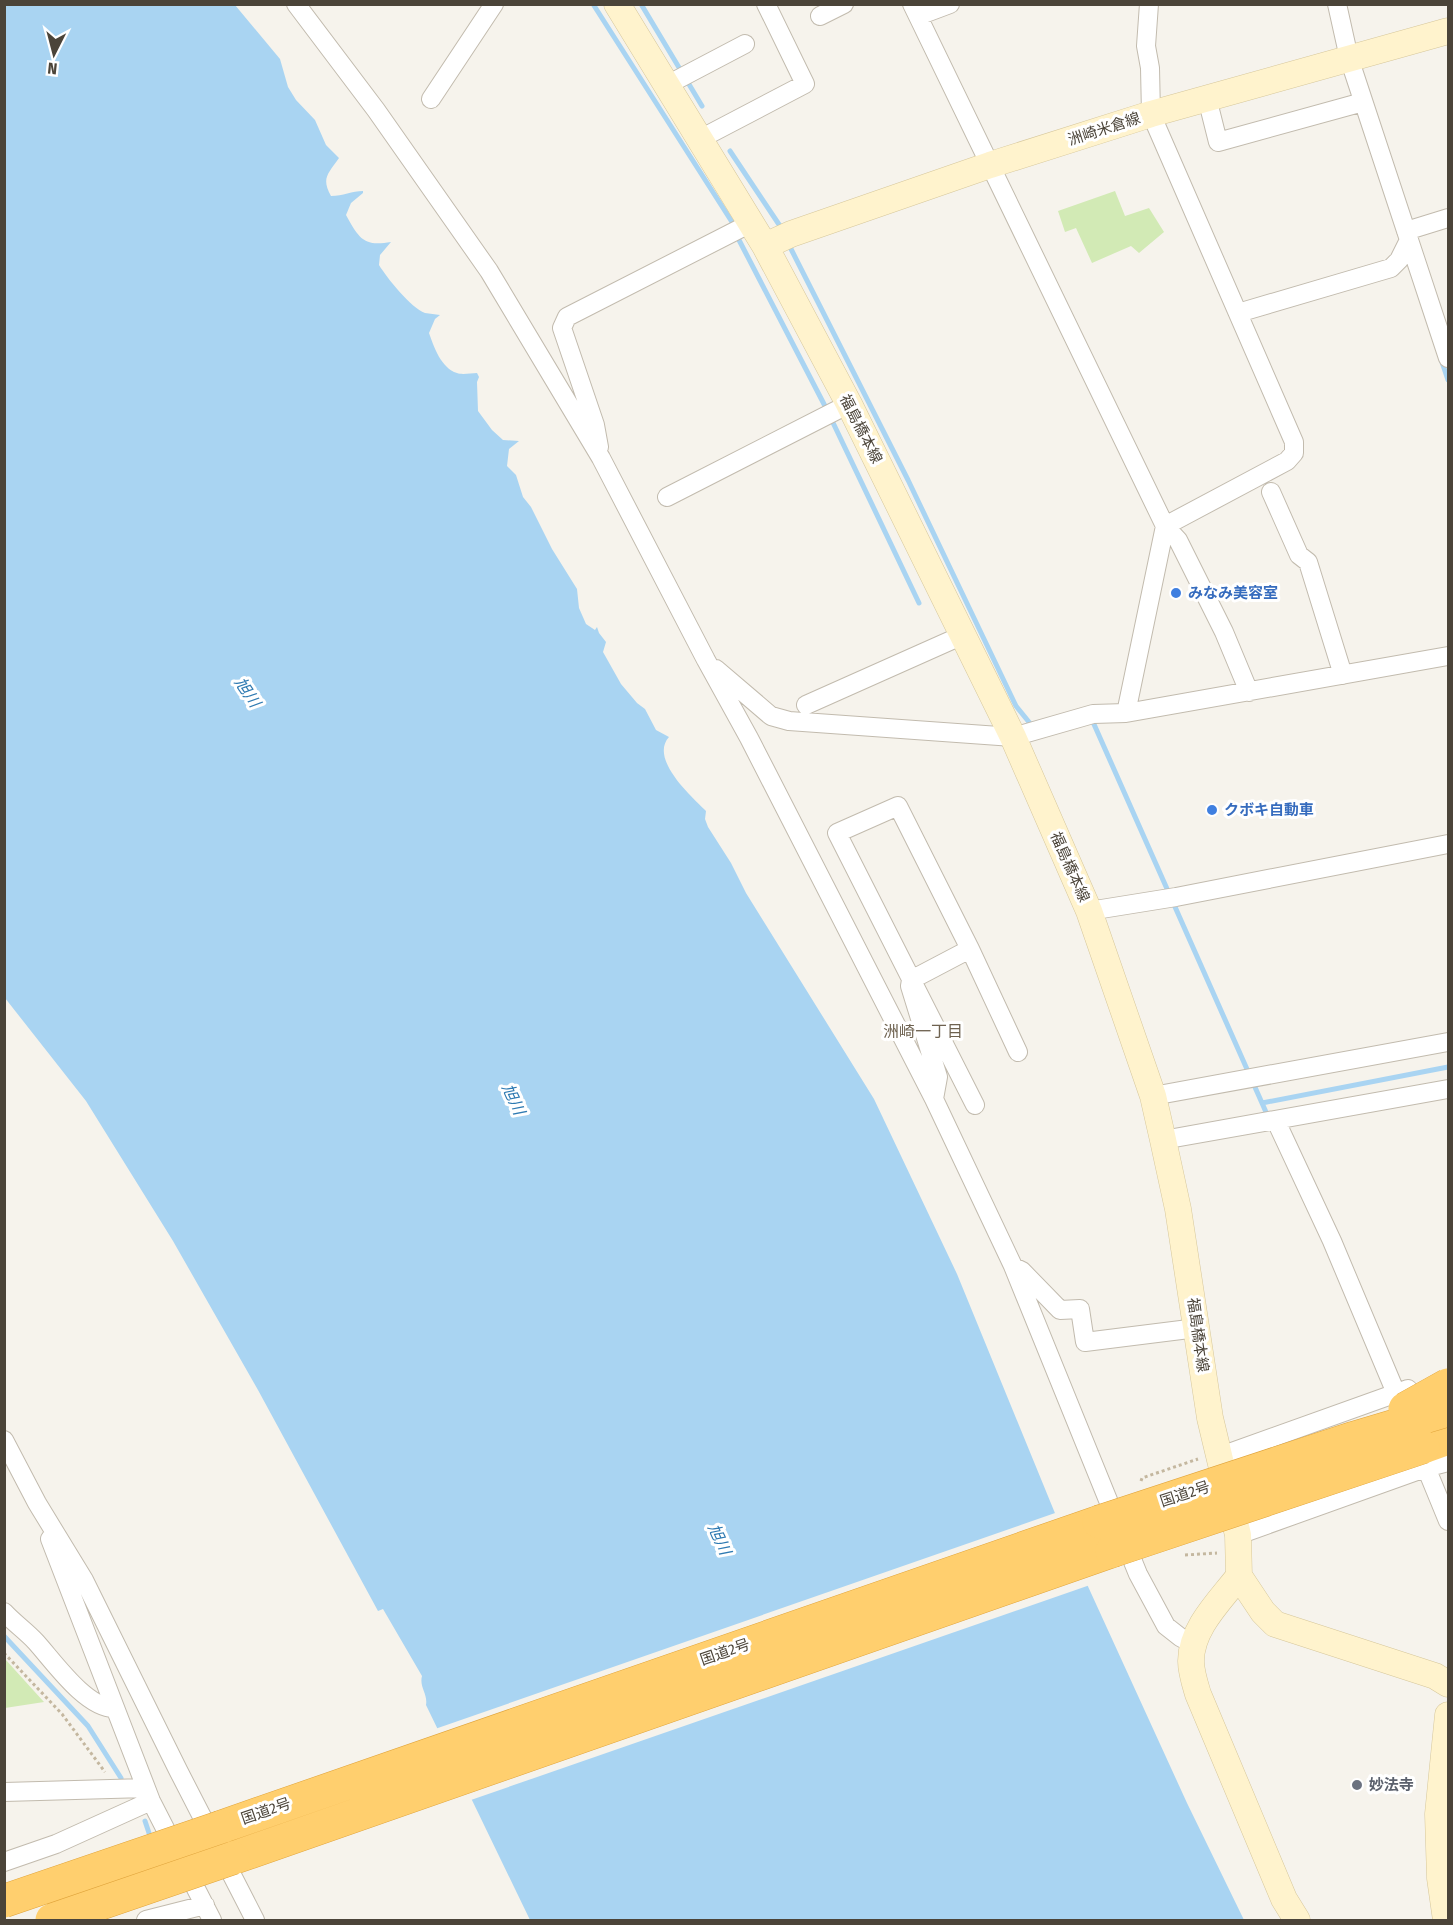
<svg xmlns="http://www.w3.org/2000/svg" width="1453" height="1925" font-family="'Fira Sans Condensed','Noto Sans JP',sans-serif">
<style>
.green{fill:#d2eab5}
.water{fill:#a9d4f2}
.pier{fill:#f6f3ec}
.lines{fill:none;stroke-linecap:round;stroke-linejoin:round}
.stream{stroke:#a9d4f2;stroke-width:5}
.street-casing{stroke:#c2bbae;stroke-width:20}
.secondary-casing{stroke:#d6c79b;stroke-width:27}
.highway-casing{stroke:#e0a43c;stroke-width:34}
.path{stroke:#c4b79f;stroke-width:3;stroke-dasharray:3 3;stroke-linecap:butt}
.street{stroke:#fff;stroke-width:18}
.secondary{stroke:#fff3cd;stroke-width:26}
.highway{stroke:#ffcf6e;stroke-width:33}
.highway-bridge-casing{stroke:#e0a43c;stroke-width:34;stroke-linecap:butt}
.highway-bridge{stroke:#ffcf6e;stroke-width:33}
.shop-dot{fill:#3f7fe0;stroke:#fff;stroke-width:2}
.worship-dot{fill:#6b7280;stroke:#fff;stroke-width:2}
.labels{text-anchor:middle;stroke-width:6;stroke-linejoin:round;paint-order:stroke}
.street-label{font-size:15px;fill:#4b4439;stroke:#fff}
.shop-label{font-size:15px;font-weight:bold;fill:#366cbe;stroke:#fff;text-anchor:start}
.worship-label{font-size:15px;font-weight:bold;fill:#5b616d;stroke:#fff;text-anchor:start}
.water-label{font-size:16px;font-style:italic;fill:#2e7ab2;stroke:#fff}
.neighbourhood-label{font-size:16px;fill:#6e6250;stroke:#fff}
</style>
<rect width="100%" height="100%" fill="#f6f3ec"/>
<path class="green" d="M1115,191L1125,216L1149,208L1164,232L1139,253L1131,246L1092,263L1076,228L1065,232L1058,211Z
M5,1659L44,1702L5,1708Z"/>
<path class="water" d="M5,5H235L280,59L288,87L296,100L315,120L326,145L339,158C328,174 321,178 331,196C343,196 352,191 363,191V193L351,203L346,215C359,238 363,247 391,242L380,255L379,265C387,278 411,308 425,313C430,314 435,314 440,315L435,319L429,333C434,347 441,368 457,373C462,375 471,373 477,373L479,377L477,382L478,411L492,430L503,440L519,441L509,449L507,466L516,475L523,497L531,507L552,549L577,589L579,608L586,624L595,630L597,627L599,633L606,642L603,652L621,684L637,703L645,709L656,730L669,737C649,759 692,797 706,811L705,819L708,827L731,863L746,893L874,1099L957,1274L1059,1523L1187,1803L1244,1920H530L426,1705C428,1694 419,1687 422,1676L383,1609L378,1611L258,1390L173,1241L86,1101L5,998Z"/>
<path class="pier" d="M1058,1512L1090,1585L468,1801L435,1729Z"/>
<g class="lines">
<path class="stream" d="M593,4L732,222
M641,4L702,106
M730,151L780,226
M739,240L826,408L919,603
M790,247L908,480L1016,706L1033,727
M1441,359L1448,380
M1090,721L1093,722L1262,1103L1448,1067
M1262,1103L1269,1119
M4,1636L88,1726L121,1778
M145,1821L151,1839"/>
<defs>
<path id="street" d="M296,4L376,110L489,271L601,458L706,660L749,738L934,1099L1013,1266L1138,1574L1166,1626L1180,1637L1193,1644
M912,4L1165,526L1178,540L1224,632L1249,692
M1337,4L1349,58L1448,358
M820,16L844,4
M918,16L950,4
M667,85L745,44
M1207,98L1218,142L1363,102
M431,99L494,4
M700,139L805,84L766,4
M1406,231L1448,218
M1238,313L1391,268L1399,260L1409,240
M599,447L595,425L562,328L567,317L751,223
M1271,492L1299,555L1308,562L1343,675
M667,497L849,404
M716,669L771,716L789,721L1013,737L1093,714L1126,713L1448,656
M806,705L963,635
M1126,713L1165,526L1287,461L1294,453V442L1151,114L1150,68L1146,46L1149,4
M1089,911L1176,897L1448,844
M1153,1096L1448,1042
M934,1099L938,1077L910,986L911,980L970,949
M975,1105L837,833L898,806L970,949L1018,1052
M1276,1121L1332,1241L1406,1417
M1163,1140L1448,1089
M1014,1267L1022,1271L1060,1310L1080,1309L1085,1342L1197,1328
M4,1440L37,1503L84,1580L178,1770L255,1920
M1416,1443L1448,1521
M1218,1457L1408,1389
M1238,1535L1425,1468L1448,1462
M50,1539L151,1801L212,1920
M4,1612C14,1623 26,1631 36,1642C54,1662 86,1708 114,1708
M4,1792L146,1788
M4,1862L56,1844L151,1801
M146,1920L205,1905"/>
<path id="secondary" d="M617,4L765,246L849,404L1013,737L1089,911L1153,1096L1163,1140L1178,1209L1210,1418L1238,1535L1239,1576L1263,1612L1275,1624L1435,1676L1448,1684
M765,246L791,234L990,165L1151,114L1448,31
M1239,1576C1220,1601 1191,1628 1191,1661C1191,1672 1195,1684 1198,1694L1284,1899L1297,1920
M1446,1920L1440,1878L1438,1814L1448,1715"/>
<path id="highway" d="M1423,1447L1448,1438
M221,1827L1099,1522
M233,1858L1112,1551"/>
</defs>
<use href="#street" class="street-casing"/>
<use href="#secondary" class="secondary-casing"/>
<use href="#highway" class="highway-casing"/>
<path class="path" d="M1141,1481L1142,1478L1198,1459
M1185,1555L1217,1553
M4,1653L62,1714L105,1772"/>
<use href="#street" class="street"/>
<use href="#secondary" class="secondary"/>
<use href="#highway" class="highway"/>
<defs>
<path id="highway-bridge" d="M1405,1409L1448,1385
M1099,1522L1354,1438L1448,1410
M1112,1551L1423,1447
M4,1901L221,1827
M52,1920L233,1858"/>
</defs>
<use href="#highway-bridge" class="highway-bridge-casing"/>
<use href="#highway-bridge" class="highway-bridge"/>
</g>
<g class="shop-dot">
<circle cx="1176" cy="593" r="6"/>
<circle cx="1212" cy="810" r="6"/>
</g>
<circle class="worship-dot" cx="1357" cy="1785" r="6"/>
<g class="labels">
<g class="street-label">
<text transform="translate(1104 129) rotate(-18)" y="5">洲崎米倉線</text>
<text transform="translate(861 429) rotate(63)" y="5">福島橋本線</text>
<text transform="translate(1070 867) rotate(66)" y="5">福島橋本線</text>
<text transform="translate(1198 1335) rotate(82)" y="5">福島橋本線</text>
<text transform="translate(1185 1494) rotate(-18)" y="5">国道2号</text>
<text transform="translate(725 1652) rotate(-19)" y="5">国道2号</text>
<text transform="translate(266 1811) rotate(-19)" y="5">国道2号</text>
</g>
<g class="shop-label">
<text x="1188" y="598">みなみ美容室</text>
<text x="1224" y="815">クボキ自動車</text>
</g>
<g class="worship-label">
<text x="1369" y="1790">妙法寺</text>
</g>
<g class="water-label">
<text transform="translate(248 692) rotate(56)" y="6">旭川</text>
<text transform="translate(514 1099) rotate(65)" y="6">旭川</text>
<text transform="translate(720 1539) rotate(65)" y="6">旭川</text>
</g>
<g class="neighbourhood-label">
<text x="923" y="1037">洲崎一丁目</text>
</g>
</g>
<rect width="1453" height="1925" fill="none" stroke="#4b4439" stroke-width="12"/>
<g transform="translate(54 54) rotate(186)" stroke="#ffffff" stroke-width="4.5" paint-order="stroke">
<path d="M0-4.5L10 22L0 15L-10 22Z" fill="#4b4439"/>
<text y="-9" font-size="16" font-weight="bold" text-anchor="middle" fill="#4b4439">N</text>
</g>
</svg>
